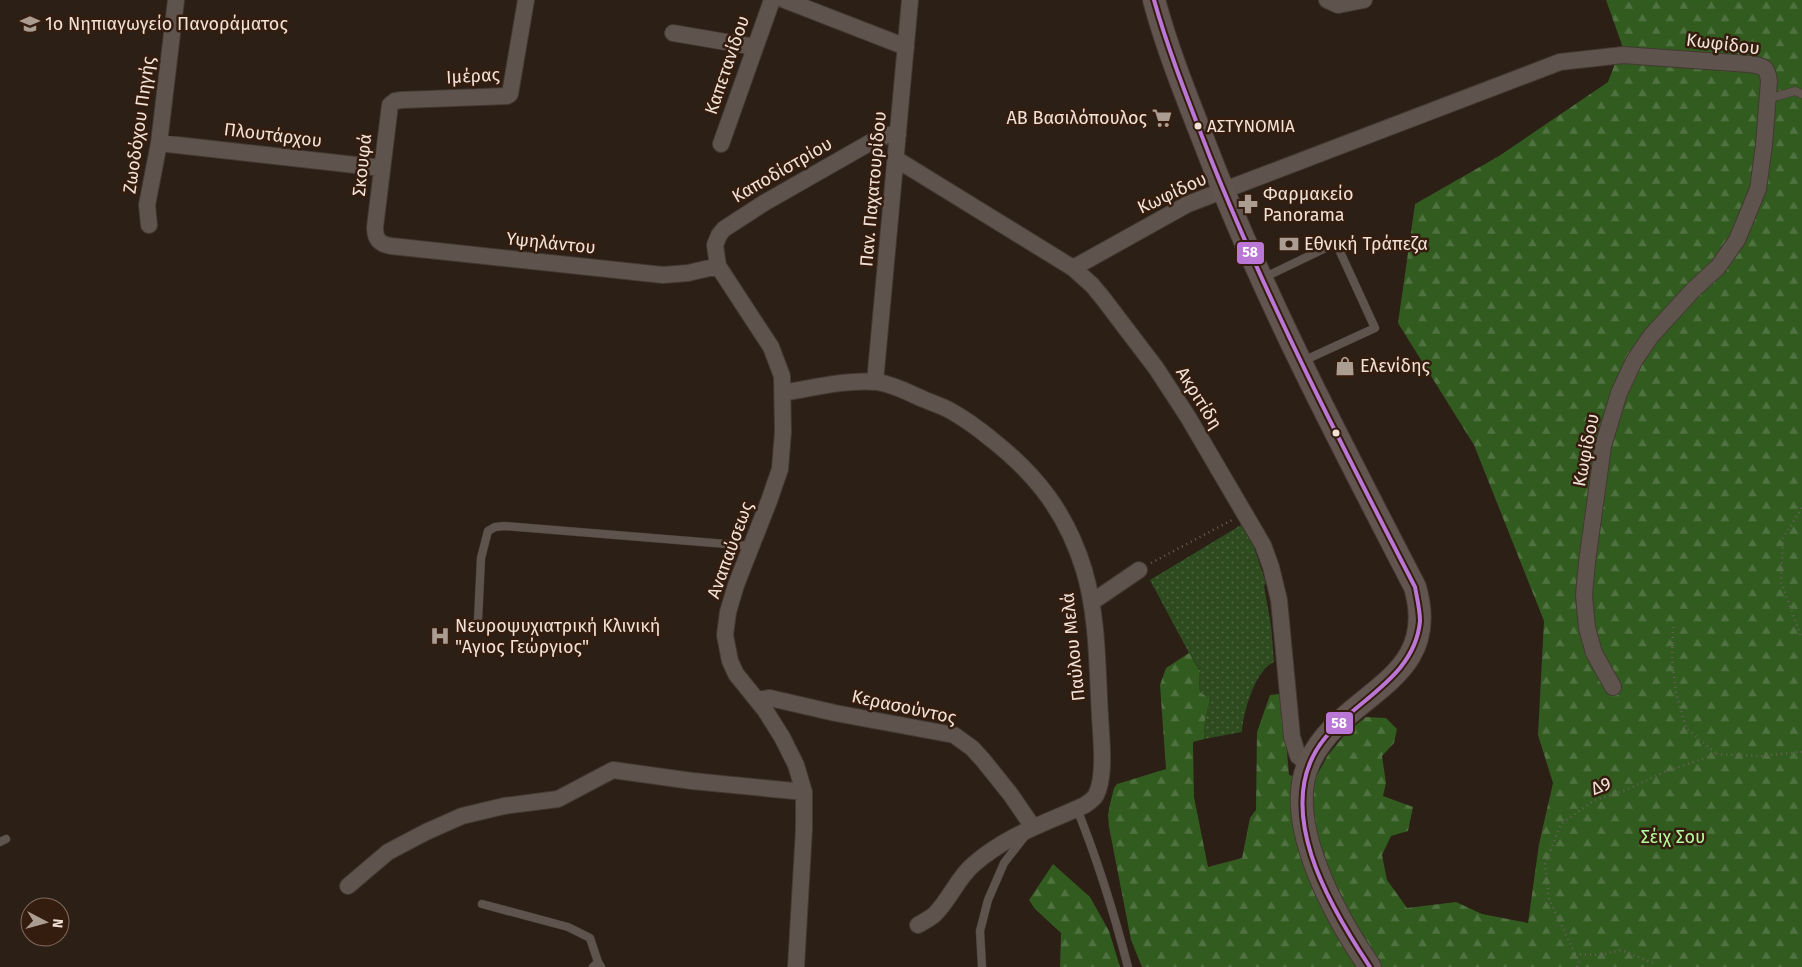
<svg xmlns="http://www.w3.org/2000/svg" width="1802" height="967" font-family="'Fira Sans',sans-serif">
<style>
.grass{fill:url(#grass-dots)}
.forest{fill:url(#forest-firs)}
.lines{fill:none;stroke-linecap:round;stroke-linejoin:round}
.service-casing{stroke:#443932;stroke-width:9}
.minor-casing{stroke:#443932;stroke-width:18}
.secondary-casing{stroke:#443932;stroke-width:24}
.path{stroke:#685f59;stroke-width:2.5;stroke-dasharray:1 4;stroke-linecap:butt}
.service{stroke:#5e544d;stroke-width:8}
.minor{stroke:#5e544d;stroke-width:16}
.secondary{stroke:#62554f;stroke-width:22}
.bus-1-casing{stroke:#341d0e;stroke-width:8}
.bus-1{stroke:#ba77d6;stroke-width:4}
.bus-dot{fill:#f1e1d7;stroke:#341d0e;stroke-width:2}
.labels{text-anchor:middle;stroke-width:5;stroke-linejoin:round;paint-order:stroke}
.bus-label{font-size:17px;fill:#f1e1d7;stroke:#341d0e;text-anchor:start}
.poi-label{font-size:18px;fill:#f1e1d7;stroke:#341d0e;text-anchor:start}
.street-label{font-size:18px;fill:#f1e1d7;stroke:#341d0e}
.park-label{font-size:18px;fill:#b4fb9e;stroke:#341d0e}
.line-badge{stroke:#341d0e;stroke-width:2}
.badge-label{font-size:14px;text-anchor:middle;font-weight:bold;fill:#fff}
</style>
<defs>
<pattern id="grass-dots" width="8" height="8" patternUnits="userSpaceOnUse" patternTransform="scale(1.25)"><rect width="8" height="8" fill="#2d4b1f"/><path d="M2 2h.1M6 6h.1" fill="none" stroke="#4c653f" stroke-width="1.8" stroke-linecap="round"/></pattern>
<pattern id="forest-firs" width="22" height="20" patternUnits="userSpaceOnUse" patternTransform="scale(1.25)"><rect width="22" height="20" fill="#325b20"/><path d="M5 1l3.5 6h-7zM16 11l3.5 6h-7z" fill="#507240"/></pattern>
</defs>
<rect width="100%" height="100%" fill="#2c1f16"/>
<path class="grass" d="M1241,525L1254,547L1266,583L1264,586L1271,625L1274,662C1255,670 1243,713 1242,732L1204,739L1205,721L1210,699L1200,692L1199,679L1200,670L1189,653L1150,580Z"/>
<path class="forest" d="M1606,0H1802V967H1142L1131,940L1109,827L1108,815L1110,804L1114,788L1117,784L1166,769L1160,685L1166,668L1189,653L1200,671L1199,679L1200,692L1210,699L1205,721L1204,739L1193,742L1194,797L1208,867L1242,858L1250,818L1256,810L1257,732L1270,695L1279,694L1283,705L1289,775L1313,782L1328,755L1347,732L1366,717L1386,718L1397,729L1394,743L1382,756L1386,783L1383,796L1413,807L1408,831L1391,836L1382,855L1387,880L1407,908L1456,902L1482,914L1528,923L1539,844L1553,783L1538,735L1544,621L1474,445L1398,323L1415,204L1499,156L1608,82L1622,45Z
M1053,864L1090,897L1109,931L1120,967H1060L1061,933L1035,909L1029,900Z"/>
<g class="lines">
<defs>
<path id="service" d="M1768,99L1795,91L1802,94
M1263,278L1336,243L1375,328L1303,361
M478,620L481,558L488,531L495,527L505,526L751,546
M1077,809C1098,861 1114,913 1128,967
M0,842L6,839
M482,904L568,927L590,938L598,962
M593,967L598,962L601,967
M982,967L980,931L988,900L1004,863L1025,836"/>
<path id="minor" d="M526,0L510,94L507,96L402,100L395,101L390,105L375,227C375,239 379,244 391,246L663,275L688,273L718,266
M785,0L906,47
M1327,0L1338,5L1364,0
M673,33L755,47
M159,143L382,168
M721,144L772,0
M896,159L1073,268L1092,285L1102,297L1156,368L1188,417L1263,545L1271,567L1279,600L1292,737L1298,756L1308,764
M149,225L147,205L159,143L176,0
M1073,268L1188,204L1560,62L1623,55L1749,64C1763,66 1767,66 1769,81L1764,145L1758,189L1737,240L1718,267L1692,291L1651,336L1634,361L1619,393L1603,446L1587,562L1584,595L1587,628L1594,653L1613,687
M875,382L910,0
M783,393C812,388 848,379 877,382C893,384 909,393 923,399C932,403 942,406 951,411C965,419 979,429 991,439C1037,475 1067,514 1084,570C1098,617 1097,667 1100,716C1101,737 1106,776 1096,795C1093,800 1089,802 1085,805C1046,823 1007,835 974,864C957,878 950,900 934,915C929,919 923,922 918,925
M1092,602L1139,570
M757,700L770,698L835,713L954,735L972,748L983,760L1011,795L1033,827
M348,886L388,852L426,832L462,816L504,806L558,799L613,770L692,781L804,792
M796,967L804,829V792L796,765L782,737L765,710L736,674L730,661L725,635L728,612L736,585L769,501L780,469L783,432L782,376L771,347L718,266L715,245L719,235L724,229L764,203L871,142L887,135H898"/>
<path id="secondary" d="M1154,0C1167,48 1185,93 1203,139C1262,294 1339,440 1415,587C1443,684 1341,691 1309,763C1282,822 1337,919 1370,967"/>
</defs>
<use href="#service" class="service-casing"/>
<use href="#minor" class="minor-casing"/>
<use href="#secondary" class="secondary-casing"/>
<path class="path" d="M1802,508L1783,538L1781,582L1802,639
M1151,563L1232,520
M1673,627L1672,658L1676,693L1686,728L1717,754
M1575,954L1599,955L1621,950L1653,963
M1577,967L1579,962L1549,899L1545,864L1561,824L1593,801L1626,790L1664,772L1717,754L1760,756L1802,752"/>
<use href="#service" class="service"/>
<use href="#minor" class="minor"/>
<use href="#secondary" class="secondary"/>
<defs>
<path id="bus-1" d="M1154,0C1169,53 1190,105 1210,157C1269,305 1342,446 1415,587C1417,598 1420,610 1420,621C1415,677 1357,699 1325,738C1269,806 1330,907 1370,967"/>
</defs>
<use href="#bus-1" class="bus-1-casing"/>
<use href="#bus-1" class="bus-1"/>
</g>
<defs>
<symbol id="school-bare" viewBox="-9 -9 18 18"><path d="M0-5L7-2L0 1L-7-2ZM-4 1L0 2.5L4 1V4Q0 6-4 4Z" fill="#ac9d93" stroke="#341d0e" stroke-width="2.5" paint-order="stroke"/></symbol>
<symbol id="supermarket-bare" viewBox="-9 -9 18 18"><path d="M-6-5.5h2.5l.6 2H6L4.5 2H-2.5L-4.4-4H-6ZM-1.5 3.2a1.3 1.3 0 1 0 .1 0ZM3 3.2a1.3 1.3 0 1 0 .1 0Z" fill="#ac9d93" stroke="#341d0e" stroke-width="2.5" paint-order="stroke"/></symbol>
<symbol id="pharmacy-bare" viewBox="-9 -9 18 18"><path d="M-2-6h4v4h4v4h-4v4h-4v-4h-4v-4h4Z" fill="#ac9d93" stroke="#341d0e" stroke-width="2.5" paint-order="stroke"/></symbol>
<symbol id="bank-bare" viewBox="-9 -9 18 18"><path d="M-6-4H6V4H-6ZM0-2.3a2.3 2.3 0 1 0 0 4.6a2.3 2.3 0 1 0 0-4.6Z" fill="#ac9d93" stroke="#341d0e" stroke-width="2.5" paint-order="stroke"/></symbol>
<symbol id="shop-bare" viewBox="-9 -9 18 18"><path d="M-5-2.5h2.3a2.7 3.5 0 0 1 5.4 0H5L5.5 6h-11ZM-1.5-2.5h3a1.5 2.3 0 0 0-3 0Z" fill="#ac9d93" stroke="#341d0e" stroke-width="2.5" paint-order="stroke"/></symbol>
<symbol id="hospital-bare" viewBox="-9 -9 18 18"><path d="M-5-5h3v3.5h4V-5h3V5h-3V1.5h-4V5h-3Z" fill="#ac9d93" stroke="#341d0e" stroke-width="2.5" paint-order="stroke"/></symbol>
</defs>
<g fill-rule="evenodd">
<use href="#school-bare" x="16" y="10" width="28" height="28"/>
<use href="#supermarket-bare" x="1148" y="104" width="28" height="28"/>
<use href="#pharmacy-bare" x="1234" y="190" width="28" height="28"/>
<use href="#bank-bare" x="1275" y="230" width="28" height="28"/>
<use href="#shop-bare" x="1331" y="352" width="28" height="28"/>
<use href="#hospital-bare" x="426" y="622" width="28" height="28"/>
</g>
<g class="bus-dot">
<circle cx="1198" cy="126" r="4.5"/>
<circle cx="1336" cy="433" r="4.5"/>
</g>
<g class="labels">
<g class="bus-label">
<text x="1207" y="132">ΑΣΤΥΝΟΜΙΑ</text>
</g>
<g class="poi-label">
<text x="45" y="30">1ο Νηπιαγωγείο Πανοράματος</text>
<text x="1147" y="124" text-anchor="end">ΑΒ Βασιλόπουλος</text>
<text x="1263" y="200">Φαρμακείο<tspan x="1263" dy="21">Panorama</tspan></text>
<text x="1304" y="250">Εθνική Τράπεζα</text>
<text x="1360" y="372">Ελενίδης</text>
<text x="455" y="632">Νευροψυχιατρική Κλινική<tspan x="455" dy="21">"Αγιος Γεώργιος"</tspan></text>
</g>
<g class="street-label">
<text transform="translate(1723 44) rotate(7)" y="6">Κωφίδου</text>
<text transform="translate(727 65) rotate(-71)" y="6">Καπετανίδου</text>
<text transform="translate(473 76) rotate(-3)" y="6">Ιμέρας</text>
<text transform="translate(139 125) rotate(-82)" y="6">Ζωοδόχου Πηγής</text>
<text transform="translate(273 135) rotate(7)" y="6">Πλουτάρχου</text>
<text transform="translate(362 165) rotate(-84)" y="6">Σκουφά</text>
<text transform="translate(782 170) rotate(-30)" y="6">Καποδίστρίου</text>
<text transform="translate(873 189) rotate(-85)" y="6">Παν. Παχατουρίδου</text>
<text transform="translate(1172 193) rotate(-25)" y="6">Κωφίδου</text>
<text transform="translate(551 243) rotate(6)" y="6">Υψηλάντου</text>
<text transform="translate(1199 398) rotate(58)" y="6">Ακριτίδη</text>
<text transform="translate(1586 450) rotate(-79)" y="6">Κωφίδου</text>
<text transform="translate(730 550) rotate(-70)" y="6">Αναπαύσεως</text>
<text transform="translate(1073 647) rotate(-96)" y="6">Παύλου Μελά</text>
<text transform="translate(904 707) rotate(12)" y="6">Κερασούντος</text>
<text transform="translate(1601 786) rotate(-22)" y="6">Δ9</text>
</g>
<g class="park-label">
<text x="1673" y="843">Σέιχ Σου</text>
</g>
</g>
<g class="line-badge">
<rect x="1236" y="241" width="29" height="24" rx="5" fill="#ba77d6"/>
<rect x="1325" y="711" width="29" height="24" rx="5" fill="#ba77d6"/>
</g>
<g class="badge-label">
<text x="1250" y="257">58</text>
<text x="1339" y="728">58</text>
</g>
<g transform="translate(45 922) rotate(96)"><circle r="24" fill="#341d0e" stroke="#806b5e"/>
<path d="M0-4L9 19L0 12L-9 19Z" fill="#ac9d93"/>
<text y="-8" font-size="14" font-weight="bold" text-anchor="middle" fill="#f1e1d7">N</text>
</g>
</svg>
